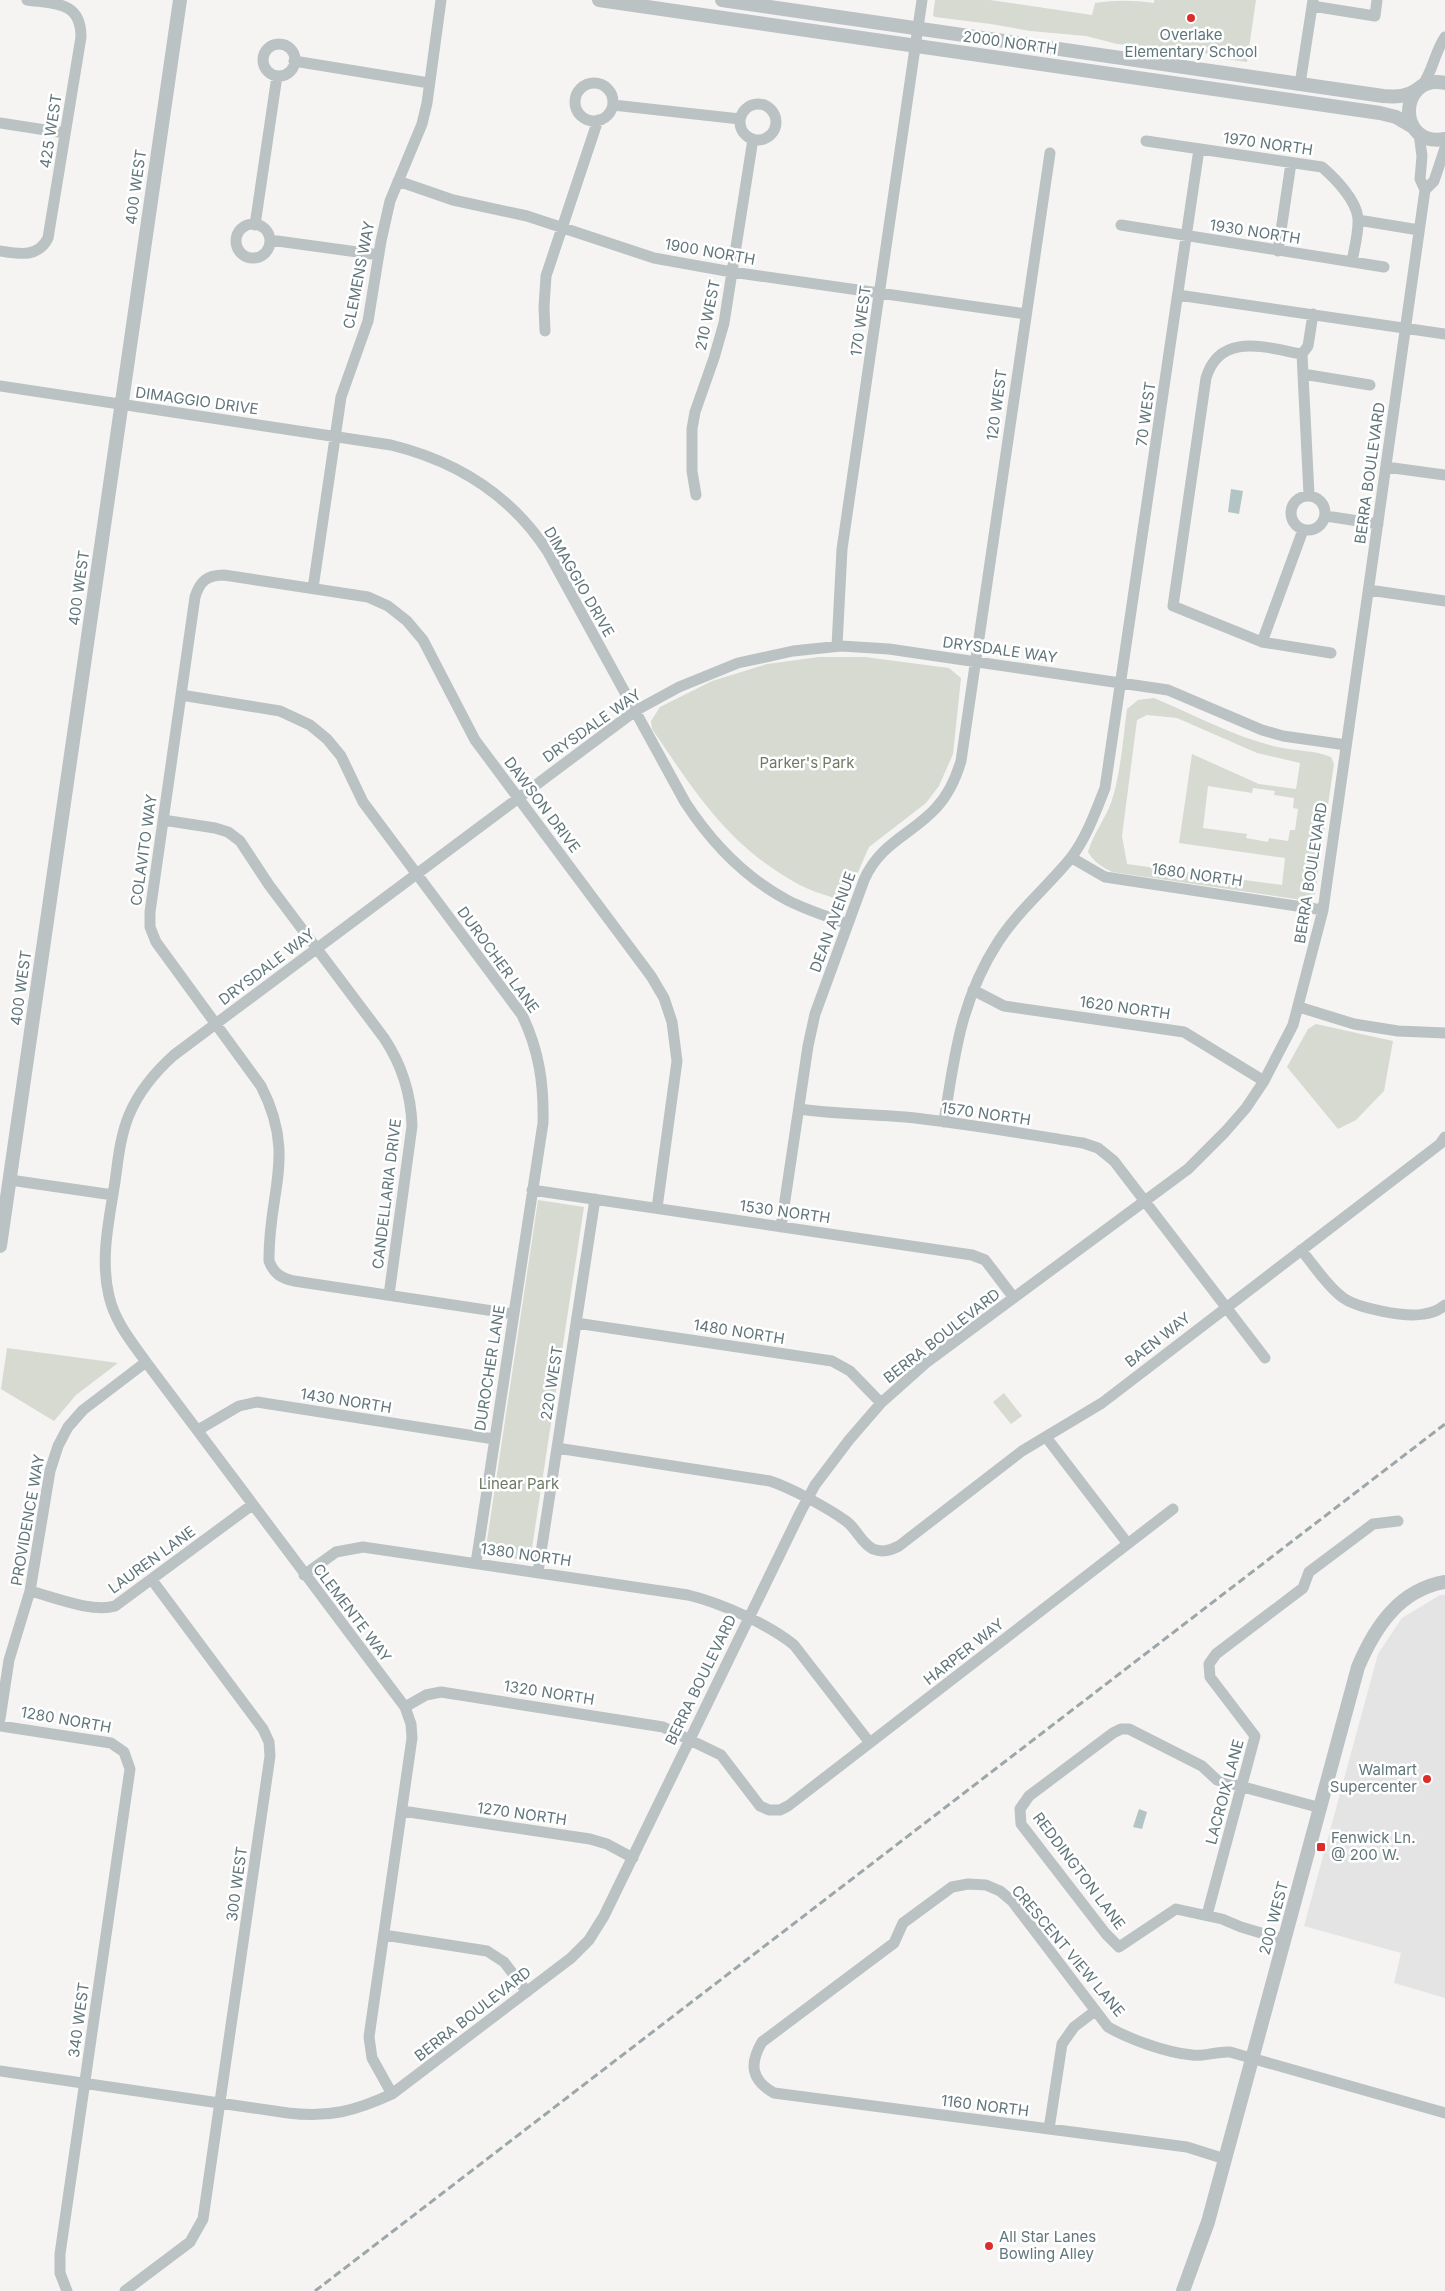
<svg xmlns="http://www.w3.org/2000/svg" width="1445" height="2291" font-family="Inter,sans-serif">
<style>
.built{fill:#e3e4e3}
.green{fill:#d6dad1;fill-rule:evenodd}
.water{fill:#b3c4c5}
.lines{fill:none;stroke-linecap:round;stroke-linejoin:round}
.minor{stroke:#bbc2c3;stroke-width:11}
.tertiary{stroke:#bbc2c3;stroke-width:14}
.rail{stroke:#9da6a9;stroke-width:3;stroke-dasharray:8 4;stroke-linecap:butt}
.poi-dot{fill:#db2d2c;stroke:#fff;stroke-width:2}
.labels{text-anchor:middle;stroke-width:5;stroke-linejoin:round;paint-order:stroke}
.poi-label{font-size:15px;fill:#61767b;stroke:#fff;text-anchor:start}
.street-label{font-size:15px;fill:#61767b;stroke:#fff}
.park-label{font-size:15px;fill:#6d7964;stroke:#fff}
</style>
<rect width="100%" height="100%" fill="#f5f4f2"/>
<path class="built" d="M1440,1595H1445V1998L1394,1983L1401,1953L1304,1926L1378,1654L1402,1618Z"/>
<path class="green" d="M935,0H990L1092,15L1095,3C1116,0 1132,0 1154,3V0H1256L1247,62L1217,58L1202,52L1156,50L1139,46L1117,44L1086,36L1030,31L991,24L935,17L933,15Z
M819,657H865L949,668L961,678L953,754L939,786L926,803L869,847L845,902C830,896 812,892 798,884C727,845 696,793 652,729L651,721L660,707L712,681L767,664Z
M1154,698C1194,715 1235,737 1277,747C1295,751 1314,750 1331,757L1334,764L1315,894L1309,899L1302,900L1112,872C1102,867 1094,862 1088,852C1093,834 1106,818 1112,800C1121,771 1123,739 1127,709L1138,700ZM1147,715L1177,718L1257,753L1300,763L1296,789L1259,784L1192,754L1179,843L1285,858L1282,885L1127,864L1122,836L1137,720ZM1208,786L1252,793L1253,788L1275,791L1274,795L1294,798L1293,808L1298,809L1295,830H1290L1288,841L1269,838L1268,842L1246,838L1247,834L1203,828Z
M1316,1024L1393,1041L1384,1091L1356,1120L1338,1129L1287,1067L1308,1029Z
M538,1200L584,1207L530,1561L485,1554Z
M7,1348L118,1363L76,1395L54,1421L1,1389Z
M1004,1393L1022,1416L1011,1424L993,1402Z"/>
<path class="water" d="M1231,489L1243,491L1239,514L1228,512Z
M1139,1809L1147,1812L1142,1829L1133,1827Z"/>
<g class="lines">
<path class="minor" d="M1312,6L1375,16L1377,0
M263 60a16 16 0 1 1 32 0a16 16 0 1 1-32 0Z
M294,61L429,83
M575 102a19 19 0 1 1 38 0a19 19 0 1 1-38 0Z
M1300,84L1313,0
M1422,86C1434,69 1434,53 1445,37
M740 122a18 18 0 1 1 36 0a18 18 0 1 1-36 0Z
M613,105L740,119
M0,123L65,133
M1146,141L1322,167C1336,179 1356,200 1358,218C1359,232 1354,249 1352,262
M398,181L453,200L527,216L654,258L732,272L1026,314
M1425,190L1434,181L1445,148
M1358,220L1419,230
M236 241a17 17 0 1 1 34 0a17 17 0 1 1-34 0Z
M255,225L277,76
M1121,225L1384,267
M270,240L379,255
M0,251C19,254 38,258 48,238L81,37C81,1 55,4 27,0
M1278,251L1291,163
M1178,295L1445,334
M545,331L544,307L546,276L598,120
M1302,354L1309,495
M1303,374L1370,385
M0,386L391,445C456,461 511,495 548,552L685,802C711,842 744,877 787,900C806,910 827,916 847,924
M1386,467L1445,475
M696,495L692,471V429L695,412L714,358L724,323L753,139
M1291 513a17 17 0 1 1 34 0a17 17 0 1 1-34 0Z
M1326,516L1378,524
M1303,530L1262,642L1331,653
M313,588L341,397L368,321L381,241L390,201L422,124L427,103L441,0
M1369,590L1445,601
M1262,642L1173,606L1206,378C1220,331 1267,348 1302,354L1308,346L1313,314
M837,646L842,549L922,0
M181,695L280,711L310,725L327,739L341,756L363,802L522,1015C539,1050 544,1084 543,1123L476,1563
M163,820L215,828L228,832L240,841L269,885L384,1038C402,1065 411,1093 412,1126L389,1295
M1072,858L1105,877L1323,910
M973,990L1004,1006L1184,1032L1264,1081
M1299,1007L1354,1024L1398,1031L1445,1033
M799,1109C834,1114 869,1114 905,1117C965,1123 1024,1134 1083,1143L1098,1148L1114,1161L1265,1358
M944,1122C954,1057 961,999 998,942C1018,911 1047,887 1070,859C1086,839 1096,811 1105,788L1199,149
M10,1180L113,1195
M532,1190L972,1255L985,1260L1014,1298
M781,1227L808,1046L815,1014L864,880C880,843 911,835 936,808C949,794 956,778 961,761L1050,153
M1301,1250C1314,1265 1326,1285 1342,1297C1356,1308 1406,1318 1424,1314C1432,1313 1439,1310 1445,1305
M513,1314L294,1281C281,1278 274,1274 269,1261C268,1191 297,1156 261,1086L156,942L150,927V912L195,597C200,581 207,575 224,575L368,597L388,606L407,621L423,640L475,740L651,976L664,998L672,1022L677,1061L657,1208
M576,1323L832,1361L850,1371L881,1403
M198,1430L239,1406L257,1402L494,1439
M1046,1437L1128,1544
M557,1448L770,1481C791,1488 828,1508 846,1521C857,1529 861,1543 873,1549C883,1553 891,1550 899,1546L1022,1451L1102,1403L1440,1144L1445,1137
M538,1572L595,1199
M304,1575L336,1552L363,1547L688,1595C721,1603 768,1624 794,1645L870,1743
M30,1591C54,1597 92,1613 115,1606L252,1505
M405,1707L426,1695L441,1692L663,1727L721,1755L760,1806L769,1810H780L788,1806L1173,1509
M0,1719L9,1660L30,1591L50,1471L58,1446L68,1427L83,1410L146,1362
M0,1726L111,1743L124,1752L130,1769L60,2254V2273L67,2291
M402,1811L590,1839L607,1844L633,1858
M1207,1915L1255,1736L1210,1677L1209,1664L1216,1654L1303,1588L1309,1572L1373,1524L1398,1521
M384,1935L487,1951L504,1962L527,1992
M1285,1940L1241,1927L1222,1919L1176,1909L1119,1947L1106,1934L1021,1824L1020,1809L1029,1796L1113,1733L1121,1729H1129L1202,1766L1217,1780L1321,1808
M0,2071L288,2113C329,2118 355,2111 392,2094L571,1958L589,1940L604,1916L800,1513L815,1485L849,1440L881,1403L927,1362L1188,1169L1225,1132L1246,1108L1264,1081L1293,1025L1323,910L1425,190L1420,179L1422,156L1419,134
M392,2094L372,2058L369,2037L412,1738L411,1724L405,1707L146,1362C131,1341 115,1322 109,1296C100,1259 109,1220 115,1182C118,1160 120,1137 129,1115C139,1091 155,1072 174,1055L635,711L679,687L738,663L793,651L841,646L889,649L1168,690L1262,730L1283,736L1346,745
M1049,2129L1062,2044L1074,2027L1095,2011
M1225,2159L1187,2147L774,2093C751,2080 749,2064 762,2042L894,1943L903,1923L952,1887L968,1884L986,1885L1000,1891L1012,1901L1108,2027C1129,2039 1167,2053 1192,2055C1205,2057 1217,2051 1230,2052L1445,2113
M125,2291L190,2242L203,2219L270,1756L269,1742L263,1729L152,1580"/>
<path class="tertiary" d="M599,0L1380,113L1396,117L1413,127
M722,0L1383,96C1396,97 1407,97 1418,89
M1445,83C1398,73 1396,148 1445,139
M0,1246L180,0
M1183,2291L1208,2222L1358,1667C1375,1627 1399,1590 1445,1582"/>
<path class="rail" d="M315,2291L1445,1424"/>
</g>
<g class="poi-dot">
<circle cx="1191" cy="18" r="5"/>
<circle cx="1427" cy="1779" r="5"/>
<rect x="1316" y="1842" width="10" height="10" rx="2.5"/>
<circle cx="989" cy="2246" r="5"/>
</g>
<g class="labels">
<g class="poi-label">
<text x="1191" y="40" text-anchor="middle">Overlake<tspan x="1191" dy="17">Elementary School</tspan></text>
<text x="1417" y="1775" text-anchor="end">Walmart<tspan x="1417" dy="17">Supercenter</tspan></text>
<text x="1331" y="1843">Fenwick Ln.<tspan x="1331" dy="17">@ 200 W.</tspan></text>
<text x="999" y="2242">All Star Lanes<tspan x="999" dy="17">Bowling Alley</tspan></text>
</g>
<g class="street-label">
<text transform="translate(1010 43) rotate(8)" y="5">2000 NORTH</text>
<text transform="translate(51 131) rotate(-81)" y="5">425 WEST</text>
<text transform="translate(1268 144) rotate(8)" y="5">1970 NORTH</text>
<text transform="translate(136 187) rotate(-82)" y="5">400 WEST</text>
<text transform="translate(1255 232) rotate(9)" y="5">1930 NORTH</text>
<text transform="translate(710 252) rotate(10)" y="5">1900 NORTH</text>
<text transform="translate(359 275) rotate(-79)" y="5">CLEMENS WAY</text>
<text transform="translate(708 315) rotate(-78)" y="5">210 WEST</text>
<text transform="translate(861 321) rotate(-82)" y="5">170 WEST</text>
<text transform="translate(197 401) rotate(8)" y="5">DIMAGGIO DRIVE</text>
<text transform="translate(997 405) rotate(-82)" y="5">120 WEST</text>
<text transform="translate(1146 414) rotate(-82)" y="5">70 WEST</text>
<text transform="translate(1370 473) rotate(-82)" y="5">BERRA BOULEVARD</text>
<text transform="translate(579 582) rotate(60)" y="5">DIMAGGIO DRIVE</text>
<text transform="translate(79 588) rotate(-82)" y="5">400 WEST</text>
<text transform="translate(1000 650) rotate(8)" y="5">DRYSDALE WAY</text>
<text transform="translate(592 726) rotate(-35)" y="5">DRYSDALE WAY</text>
<text transform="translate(542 805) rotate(53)" y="5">DAWSON DRIVE</text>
<text transform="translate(144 850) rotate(-82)" y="5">COLAVITO WAY</text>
<text transform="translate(1311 873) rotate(-81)" y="5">BERRA BOULEVARD</text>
<text transform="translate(1197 875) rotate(8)" y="5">1680 NORTH</text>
<text transform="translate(833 922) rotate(-70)" y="5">DEAN AVENUE</text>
<text transform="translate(498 960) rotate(54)" y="5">DUROCHER LANE</text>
<text transform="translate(267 967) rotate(-37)" y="5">DRYSDALE WAY</text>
<text transform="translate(21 988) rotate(-82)" y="5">400 WEST</text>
<text transform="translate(1125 1008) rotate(8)" y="5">1620 NORTH</text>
<text transform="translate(986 1114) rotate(8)" y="5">1570 NORTH</text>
<text transform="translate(387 1194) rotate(-83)" y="5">CANDELLARIA DRIVE</text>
<text transform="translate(785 1212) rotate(8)" y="5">1530 NORTH</text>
<text transform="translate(739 1332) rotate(9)" y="5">1480 NORTH</text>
<text transform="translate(942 1336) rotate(-38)" y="5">BERRA BOULEVARD</text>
<text transform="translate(1158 1340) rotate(-38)" y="5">BAEN WAY</text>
<text transform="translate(490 1368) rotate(-81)" y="5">DUROCHER LANE</text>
<text transform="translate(552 1383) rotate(-81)" y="5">220 WEST</text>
<text transform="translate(346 1401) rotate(9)" y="5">1430 NORTH</text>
<text transform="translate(28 1520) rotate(-80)" y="5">PROVIDENCE WAY</text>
<text transform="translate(526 1555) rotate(8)" y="5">1380 NORTH</text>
<text transform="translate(152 1560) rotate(-36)" y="5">LAUREN LANE</text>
<text transform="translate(352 1613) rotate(53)" y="5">CLEMENTE WAY</text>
<text transform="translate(964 1652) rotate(-38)" y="5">HARPER WAY</text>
<text transform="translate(701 1680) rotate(-64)" y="5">BERRA BOULEVARD</text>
<text transform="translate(549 1693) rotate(9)" y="5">1320 NORTH</text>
<text transform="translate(66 1720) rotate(10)" y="5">1280 NORTH</text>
<text transform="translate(1225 1792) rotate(-75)" y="5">LACROIX LANE</text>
<text transform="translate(522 1814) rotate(8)" y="5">1270 NORTH</text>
<text transform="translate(1079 1871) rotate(53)" y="5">REDDINGTON LANE</text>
<text transform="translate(237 1884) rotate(-82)" y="5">300 WEST</text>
<text transform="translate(1274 1918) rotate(-75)" y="5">200 WEST</text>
<text transform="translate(1068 1951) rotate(50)" y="5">CRESCENT VIEW LANE</text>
<text transform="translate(473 2014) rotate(-38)" y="5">BERRA BOULEVARD</text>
<text transform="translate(79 2020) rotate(-82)" y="5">340 WEST</text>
<text transform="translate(985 2106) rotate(7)" y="5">1160 NORTH</text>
</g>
<g class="park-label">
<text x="807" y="768">Parker's Park</text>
<text x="519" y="1489">Linear Park</text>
</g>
</g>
</svg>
